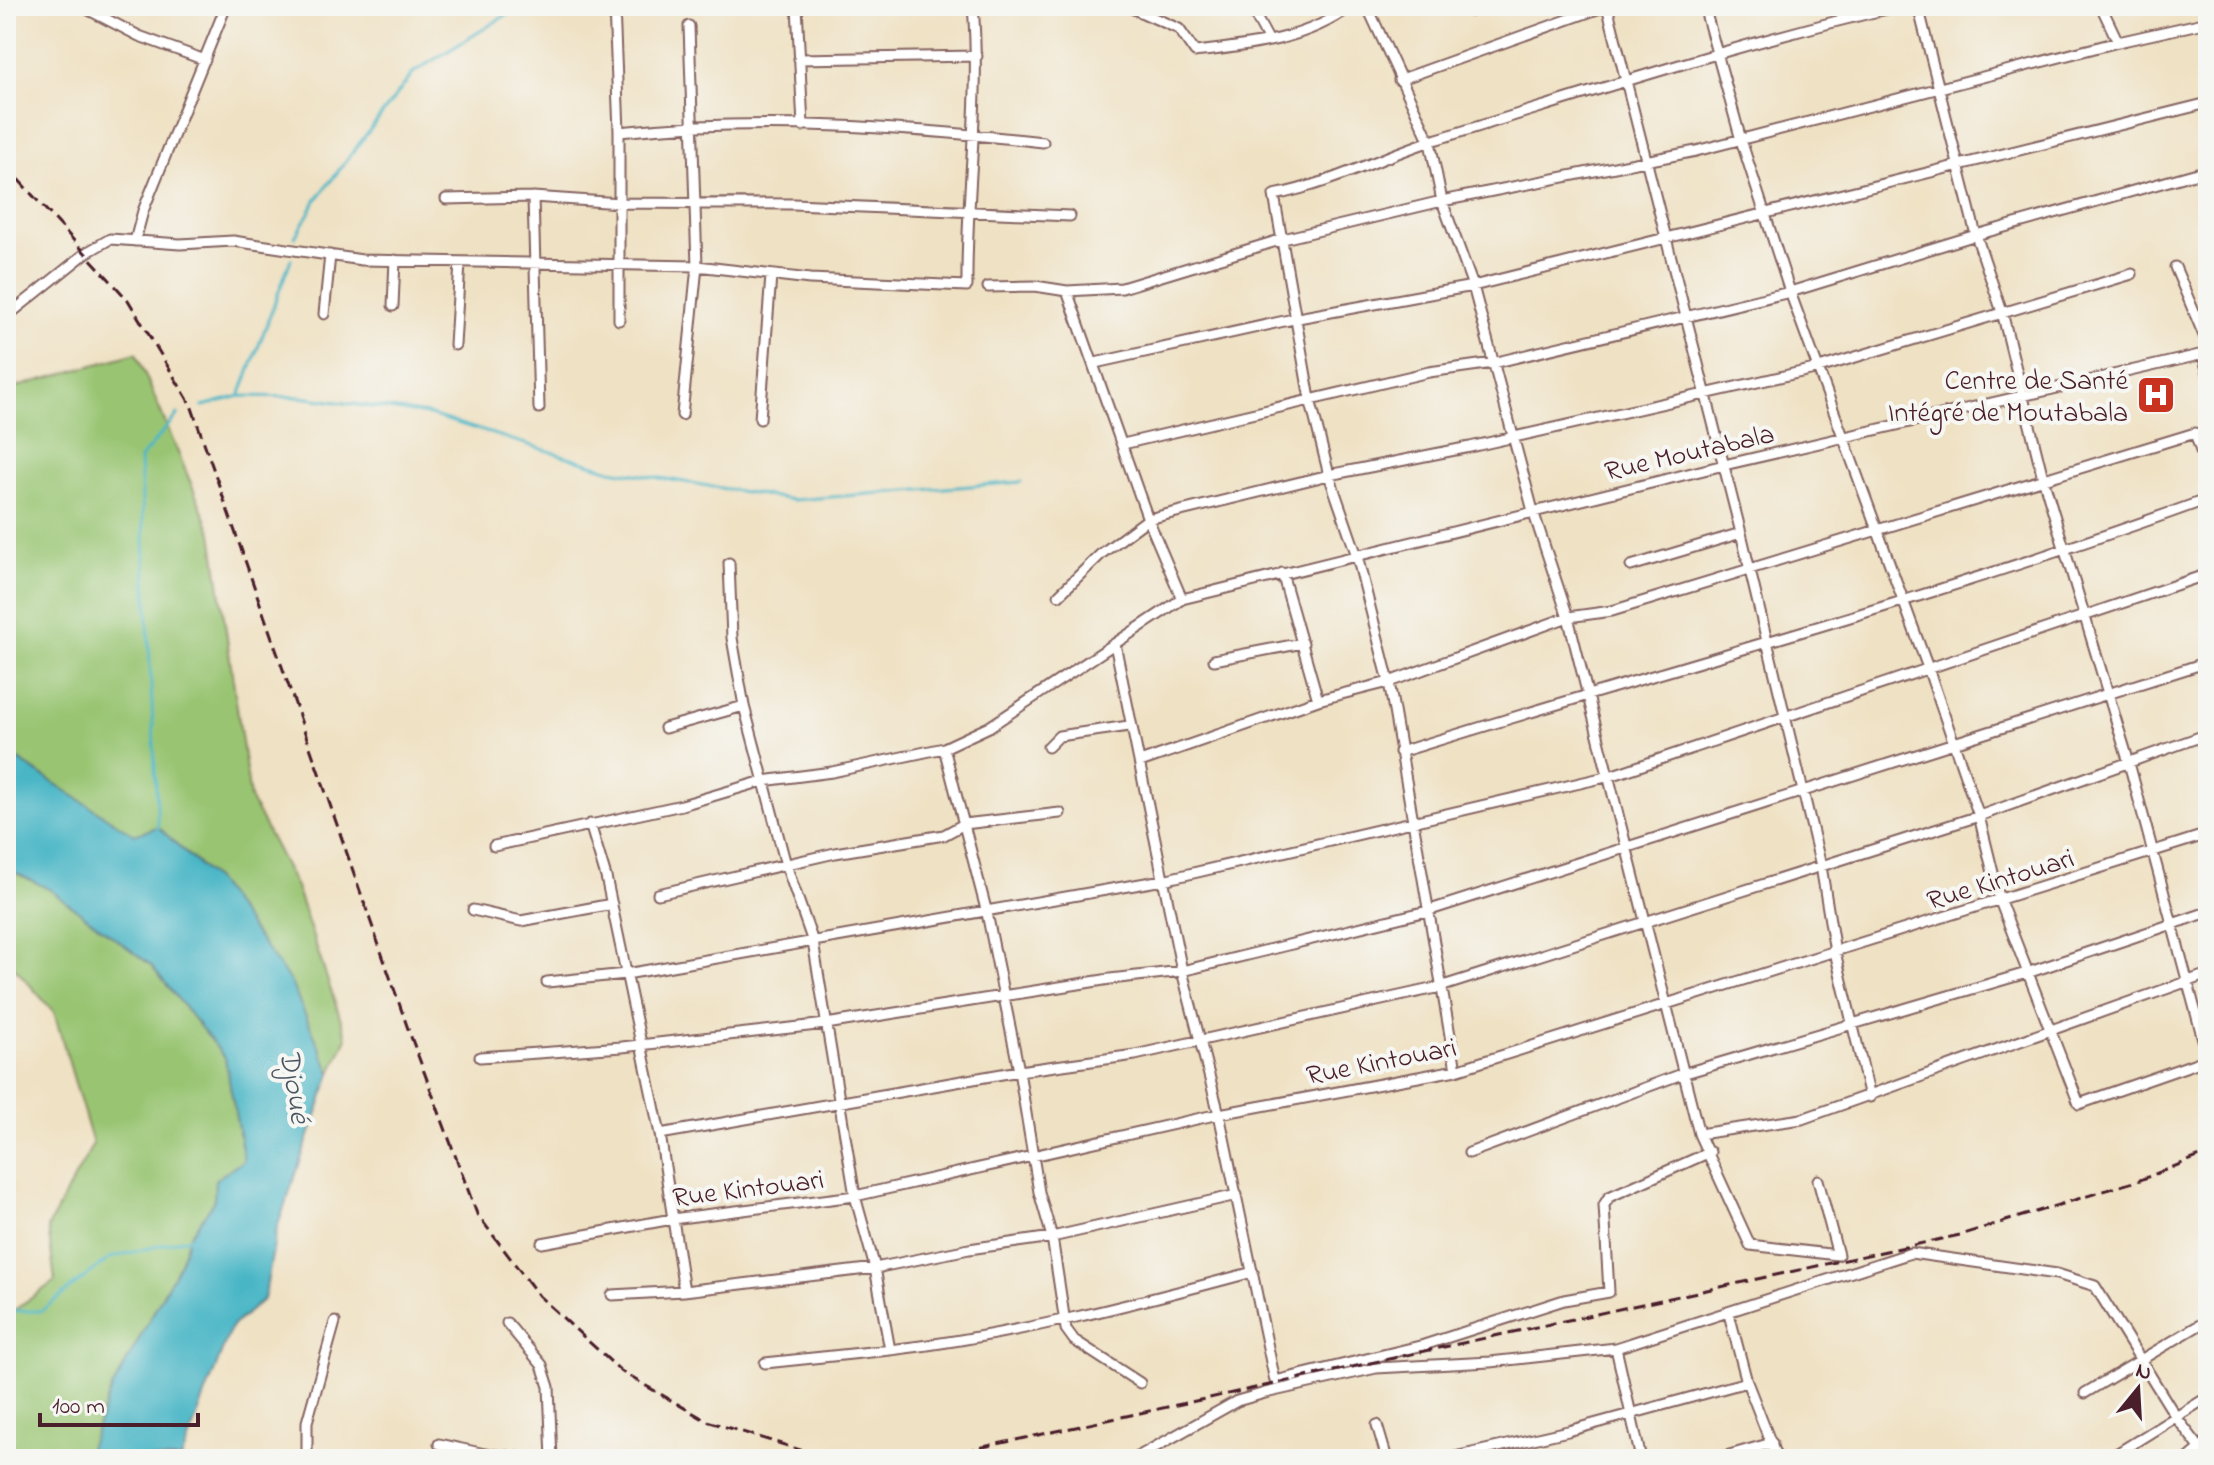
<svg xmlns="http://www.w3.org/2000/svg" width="2214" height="1465" font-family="'Indie Flower',sans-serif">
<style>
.green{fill:#99c572;stroke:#72724e;stroke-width:2}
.water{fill:#4ab6c6;stroke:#4a6a78;stroke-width:2}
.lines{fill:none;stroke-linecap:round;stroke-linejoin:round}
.stream{stroke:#4ab6c6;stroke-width:3}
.minor-casing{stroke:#846360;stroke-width:13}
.minor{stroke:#fff;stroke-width:9}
.rail{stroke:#4a1f2b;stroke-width:3;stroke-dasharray:12 6;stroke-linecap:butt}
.labels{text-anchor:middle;stroke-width:8;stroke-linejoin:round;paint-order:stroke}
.poi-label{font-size:28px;fill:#4a1f2b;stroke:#f6f6f2;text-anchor:end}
.street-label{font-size:28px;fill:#4a1f2b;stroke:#f6f6f2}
.water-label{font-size:30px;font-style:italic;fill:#4a5461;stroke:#f6f6f2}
</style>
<rect width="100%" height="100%" fill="#f6f6f2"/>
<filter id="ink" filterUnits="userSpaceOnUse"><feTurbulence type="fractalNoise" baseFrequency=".0125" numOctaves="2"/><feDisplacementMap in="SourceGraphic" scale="16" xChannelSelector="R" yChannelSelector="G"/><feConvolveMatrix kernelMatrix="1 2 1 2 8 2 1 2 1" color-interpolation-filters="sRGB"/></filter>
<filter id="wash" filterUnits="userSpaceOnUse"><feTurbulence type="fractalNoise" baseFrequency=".006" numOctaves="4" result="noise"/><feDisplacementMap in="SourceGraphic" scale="32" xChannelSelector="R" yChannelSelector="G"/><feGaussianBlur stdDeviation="1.8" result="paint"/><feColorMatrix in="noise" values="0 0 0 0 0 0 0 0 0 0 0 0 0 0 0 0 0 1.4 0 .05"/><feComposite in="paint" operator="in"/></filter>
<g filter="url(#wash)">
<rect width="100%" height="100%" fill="#efe1c3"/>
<path class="green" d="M136,353L212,533L250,798L296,887L347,1038L331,1073L290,981L216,881L158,827L134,835L6,752V390Z
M6,868L49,889L151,965L225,1058L244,1160L215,1180L214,1202L190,1235L180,1263L110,1393L85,1459H6V1316L55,1281L48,1227L93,1144L54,1012L6,958Z"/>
<path class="water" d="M6,752L134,835L158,827L216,881L290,981L331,1073L277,1228L264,1299L231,1327L181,1459H85L110,1393L180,1263L190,1235L214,1202L215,1180L244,1160L225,1058L151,965L49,889L6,868Z"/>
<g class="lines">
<path class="stream" d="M295,237L317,199L414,72L521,6
M240,396L300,397L427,414L611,470L793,500L1021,482
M203,406L240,396L291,259
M158,828L140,459L178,414
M6,1311H41L110,1258L193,1237"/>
</g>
</g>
<g filter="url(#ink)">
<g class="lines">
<defs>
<path id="minor" d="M81,6L139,36L205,60
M614,6L619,132V320
M797,6L803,126
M1127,6L1179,29L1195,52C1247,46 1308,40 1351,6
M1250,6L1269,41
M1367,6L1430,142L1442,201L1473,286L1533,511L1568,617L1699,1134L1750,1245L1838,1255L1818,1180
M1607,6L1741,533L1821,866L1835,952L1870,1097
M1704,6L1741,140L1790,292L1928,668L1979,816L2000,901L2079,1104L2208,1059
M1918,6L1976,235L2002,312L2043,478L2129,763L2208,1058
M2101,6L2118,42
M1470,11L1479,6
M799,59L977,56
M1399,80L1606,6
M619,132C760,117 903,127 1043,142
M533,197L539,408
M446,199L533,197L620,203L794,204L1070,216
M135,241L143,211L226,6
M2175,267L2208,345
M988,287L1035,286L1067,291L1122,288L1283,239L1442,201L1696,151L2118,42L2208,22
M1067,291L1148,519L1182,599
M393,306L395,260
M324,314L330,255
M6,317L86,253L110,239L180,244L233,241L362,260L697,266L810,279L967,286C966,193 981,99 973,6
M455,345L460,263
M2203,355L2208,373
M1095,363L1298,318L1473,286L2208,103
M682,415L697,266L689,26
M760,419L771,276
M1123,444L1429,372L1493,363L1790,292L1976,235L2208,170
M729,563L732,638L744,706L786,865L813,942L855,1196L875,1268L890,1350C1013,1336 1134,1304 1253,1272
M1631,566L1741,533
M1282,573L1318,700
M1059,595L1101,554L1148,519L1329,475L1470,447L1819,368L2132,274
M1115,644L1182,971L1219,1114L1275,1381L1424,1345L1564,1300L1609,1292L1604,1205L1609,1197L1710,1152
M1214,660L1303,643
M665,728L744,706
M1048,747L1059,736L1129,726
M944,748L987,913L1019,1071L1039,1192L1052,1237L1066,1329L1074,1340L1140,1383
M1400,752C1670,668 1943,596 2208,499
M1140,762L1318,700L1389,682L1568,617L1612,611L2195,433L2208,472
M590,824L606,877L660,1134L684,1291
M494,846L682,805L763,781L832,772L944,748L989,727L1182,599L1724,465L2208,353
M658,894L835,853L944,835L964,824L1060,813
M473,910L521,921L612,904
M547,982L626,974L1163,880L1610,776L2208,574
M480,1057L622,1047L826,1024L1110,979L1182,971L1427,911L2208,662
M1456,1070L1389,682L1357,556L1329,475L1310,399L1274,195C1334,183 1378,158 1434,140C1589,93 1742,42 1900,6
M660,1134L1019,1071L1135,1055L1440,987L1979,816L2208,734
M1699,1134L1802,1119L2208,974
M1469,1153L1682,1074L2030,972L2208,912
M542,1243L672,1219L855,1196L1219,1114L1456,1070L2208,834
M612,1295L684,1291L875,1268L969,1249L1052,1237L1237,1195
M1729,1314L1747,1382L1777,1459
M507,1323L542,1365L549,1387L552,1459
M1616,1348L1641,1459
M765,1363L890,1350
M2085,1393L2208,1320
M1377,1425L1387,1459
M439,1444L485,1454L535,1459
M307,1459V1422L335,1322
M1134,1459L1237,1401L1265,1393L1376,1368L1490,1362L1616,1348L1911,1253L2057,1274L2095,1286L2176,1417L2200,1448
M1446,1459L1568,1431L1747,1382
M1715,1459L1772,1443
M2108,1459L2208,1397
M2188,1459L2208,1442"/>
</defs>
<use href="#minor" class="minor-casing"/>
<use href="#minor" class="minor"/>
<path class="rail" d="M6,166L128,300L191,405L407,1026L477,1214L539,1296L622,1372L707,1421L807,1452L917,1459
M928,1459L1960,1235L2140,1180L2208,1153"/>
</g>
</g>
<defs>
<symbol id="hospital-square" viewBox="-11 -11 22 22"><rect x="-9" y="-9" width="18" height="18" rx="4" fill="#c8321e" stroke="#f6f6f2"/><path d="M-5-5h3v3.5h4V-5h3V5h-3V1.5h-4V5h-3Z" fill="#fff"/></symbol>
</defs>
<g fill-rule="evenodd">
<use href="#hospital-square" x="2134" y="373" width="44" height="44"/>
</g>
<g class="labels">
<g class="poi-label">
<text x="2128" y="389">Centre de Santé<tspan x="2128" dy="32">Intégré de Moutabala</tspan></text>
</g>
<g class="street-label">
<text transform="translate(1689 451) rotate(-13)" y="10">Rue Moutabala</text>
<text transform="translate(2000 878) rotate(-17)" y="10">Rue Kintouari</text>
<text transform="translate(1381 1060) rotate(-11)" y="10">Rue Kintouari</text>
<text transform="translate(748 1187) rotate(-7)" y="10">Rue Kintouari</text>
</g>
<g class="water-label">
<text transform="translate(296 1086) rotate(81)" y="10">Djoué</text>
</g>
</g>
<rect width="2214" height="1465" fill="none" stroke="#f6f6f2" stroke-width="32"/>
<g transform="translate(2138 1389) rotate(18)" stroke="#f6f6f2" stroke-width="6" paint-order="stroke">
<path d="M0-6L14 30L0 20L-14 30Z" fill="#4a1f2b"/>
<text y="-12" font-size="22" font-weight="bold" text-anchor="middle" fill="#4a1f2b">N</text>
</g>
<path d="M40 1413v12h158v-12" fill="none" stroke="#4a1f2b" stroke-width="4"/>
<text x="52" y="1413" font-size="24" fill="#4a1f2b" stroke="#f6f6f2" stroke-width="6" paint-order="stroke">100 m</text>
</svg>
